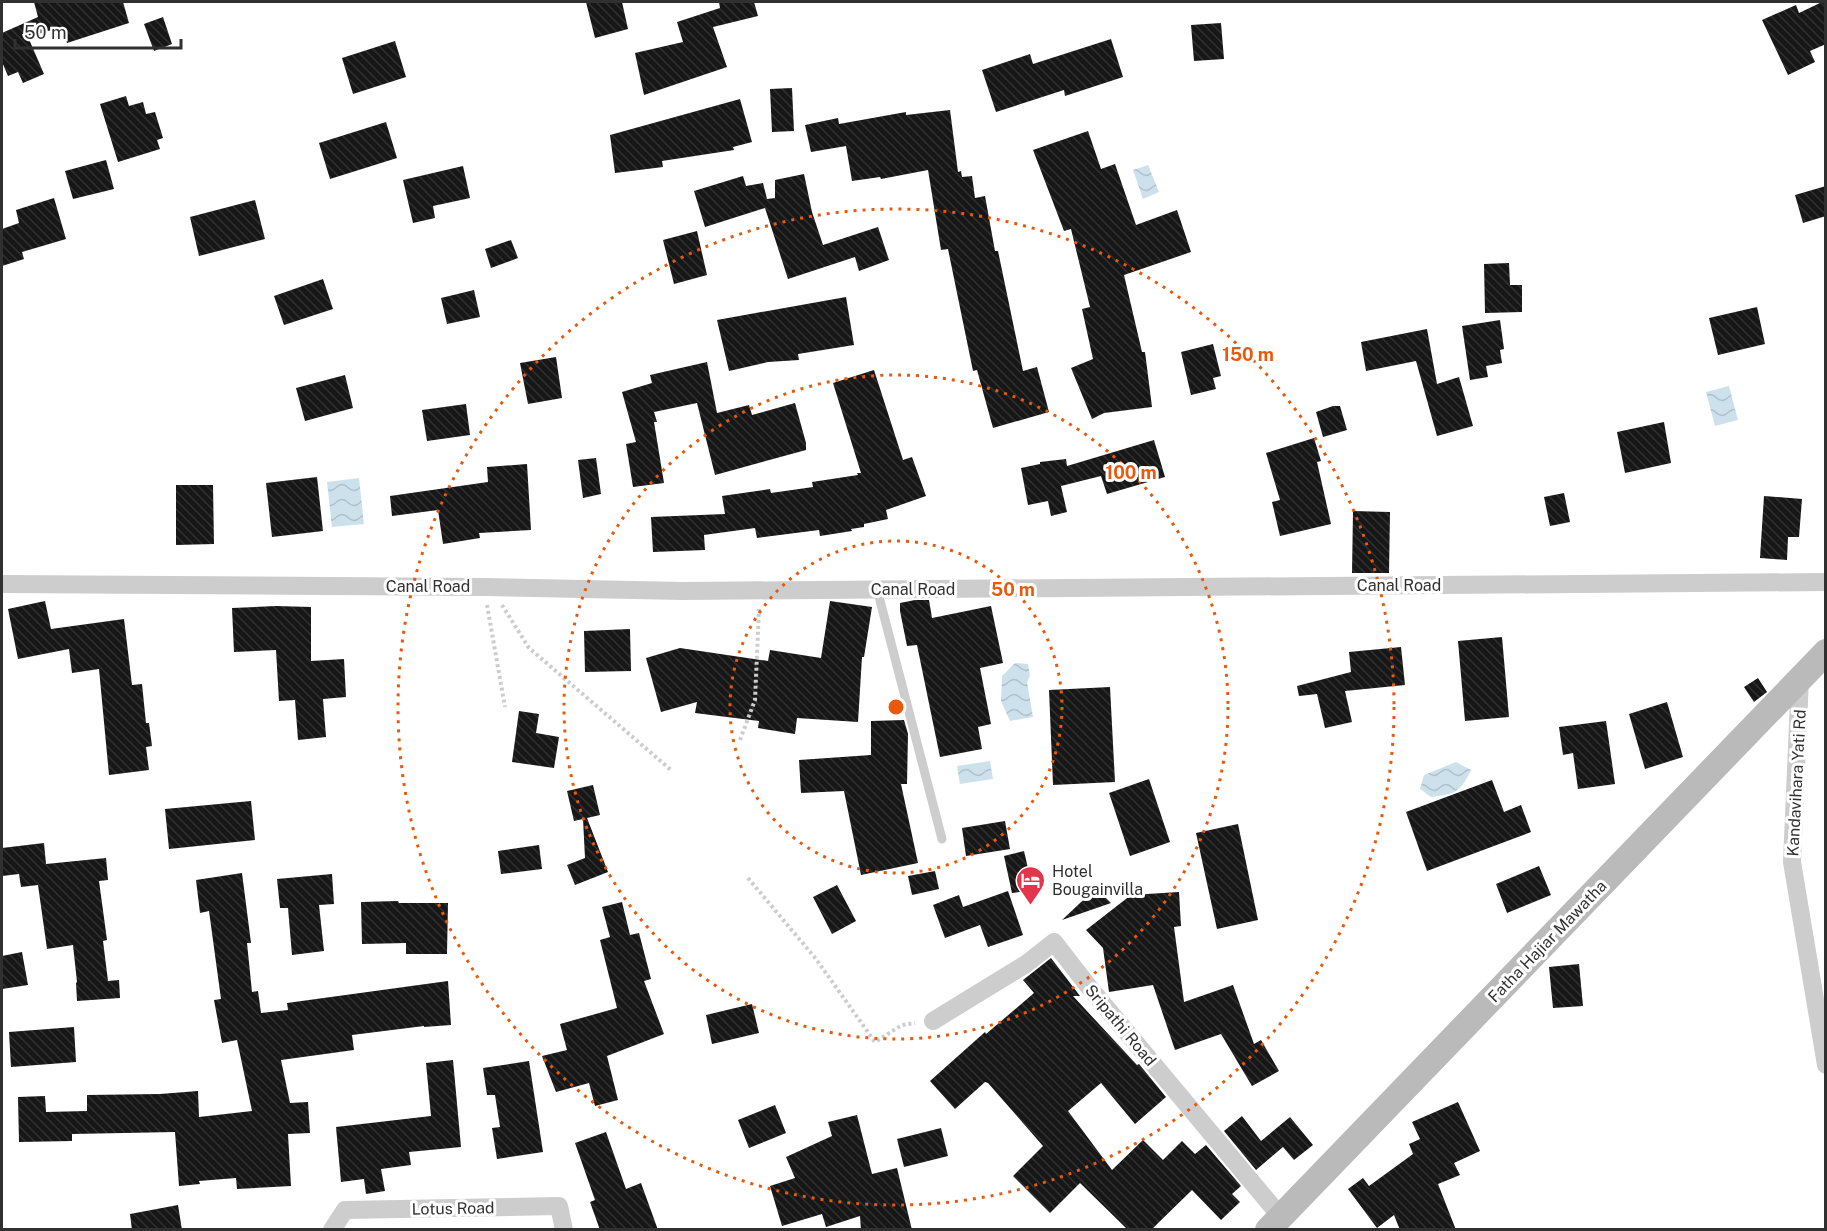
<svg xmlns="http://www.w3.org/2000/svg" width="1827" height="1231" font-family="'Public Sans',sans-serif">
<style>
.water{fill:url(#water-waves)}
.building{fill:url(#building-back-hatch)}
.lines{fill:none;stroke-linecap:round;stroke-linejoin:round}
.path{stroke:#cdcdcd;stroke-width:4;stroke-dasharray:3 3;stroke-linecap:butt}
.lane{stroke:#cdcdcd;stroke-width:9}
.street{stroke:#cdcdcd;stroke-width:18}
.secondary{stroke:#bababa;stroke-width:26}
.ring{fill:none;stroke:#e8590c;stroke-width:3;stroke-dasharray:3 6}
.labels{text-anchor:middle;stroke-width:6;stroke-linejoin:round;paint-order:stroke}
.street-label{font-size:16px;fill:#303030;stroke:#fff}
.poi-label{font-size:16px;fill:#303030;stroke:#fff;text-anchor:start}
.centre{fill:#e8590c;stroke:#fff;stroke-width:3}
.ring-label{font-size:18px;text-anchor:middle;font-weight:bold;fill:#e8590c;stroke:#fff;stroke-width:6;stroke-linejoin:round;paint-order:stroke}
</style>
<defs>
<pattern id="water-waves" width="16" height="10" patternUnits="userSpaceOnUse" patternTransform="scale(1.5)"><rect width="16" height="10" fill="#cce1ec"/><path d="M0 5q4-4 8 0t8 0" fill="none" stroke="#b0c1cb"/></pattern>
<pattern id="building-back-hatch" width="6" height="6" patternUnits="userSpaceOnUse" patternTransform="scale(1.5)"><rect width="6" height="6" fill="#171717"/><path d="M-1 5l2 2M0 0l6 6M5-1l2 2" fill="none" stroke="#303030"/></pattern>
</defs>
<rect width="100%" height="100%" fill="#fff"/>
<path class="water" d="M1148,165L1159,192L1143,199L1133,170Z
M1729,386L1738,420L1715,426L1706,392Z
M359,478L364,524L332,527L327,482Z
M1015,663L1028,664L1030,676L1027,682L1033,717L1010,721L1001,701L1002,676Z
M990,761L993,779L960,784L957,766Z
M1456,762L1471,770C1460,793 1455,794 1431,797L1420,789L1424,775Z"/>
<path class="building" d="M34,2H123L129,23L67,43L62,27L28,37L44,74L23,83L18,72L8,76L2,62V33L38,17Z
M586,2H622L628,29L595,38Z
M719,2H754L758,16L713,27L727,67L644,95L635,53L683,42L677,22L720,8Z
M1822,2H1826V44L1810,51L1815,62L1788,75L1762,20L1796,5L1799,13Z
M163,17L172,44L154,51L144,24Z
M1221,23L1224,59L1194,61L1191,25Z
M1111,39L1123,77L1065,96L1064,90L996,112L982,70L1030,54L1033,64Z
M395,41L406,77L353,94L342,58Z
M792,88L794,131L772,132L770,89Z
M126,96L129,106L143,102L146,114L155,112L163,138L157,140L160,149L118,162L100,104Z
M740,99L752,142L733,147L734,150L662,161L663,167L615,173L610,135Z
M950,110L958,172L961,171L962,177L972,176L975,198L985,196L995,251H998L1023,371L1037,367L1049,412L993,428L977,370L973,371L948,249L941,250L928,170L881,179L880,177L852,181L846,146L811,152L805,125L838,118L839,124L906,112V115Z
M386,122L397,158L330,179L319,143Z
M1088,131L1101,169L1115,164L1136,225L1177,210L1191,252L1124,275L1142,352H1145L1152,407L1104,413L1092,419L1071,368L1093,359L1082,309L1090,307L1071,229L1064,231L1033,150Z
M106,160L114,189L73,199L65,171Z
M463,166L470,198L433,206L435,218L413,223L403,180Z
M804,174L812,212L823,245L878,227L889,260L859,271L855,257L788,279L765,208L705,227L694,191L743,176L746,186L763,183L767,199L775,198V180Z
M1826,186V216L1803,223L1795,195Z
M54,198L66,239L22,252L24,259L2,266V229L19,223L16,210Z
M255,200L265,239L199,256L190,217Z
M697,231L707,275L674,284L663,240Z
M511,240L518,258L491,268L485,249Z
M1509,263L1510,285H1522V312L1485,313L1484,264Z
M323,279L333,309L284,325L274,296Z
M474,290L480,317L447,324L441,298Z
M846,297L854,345L798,354L799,360L768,362L729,371L717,320Z
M1757,307L1765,344L1718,355L1709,318Z
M1500,320L1504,349L1500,350L1502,363L1486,366L1488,377L1470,380L1462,326Z
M1427,329L1437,384L1459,377L1473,426L1437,436L1416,361L1366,371L1361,342Z
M1213,344L1221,376L1213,378L1216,389L1191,395L1181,352Z
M556,357L562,398L528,404L520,363Z
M707,362L717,413L749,405L752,415L795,403L806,443V450L715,475L697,403L654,412L657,422H654L664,483L633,487L626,444L636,442L622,392L652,383L650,375Z
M874,370L903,460L912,457L926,496L886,510L888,519L864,524V527L851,529L852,531L820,536L819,530L757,538L755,528L704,535L705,550L653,552L651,517L725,514L722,496L770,489L771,493L813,487L812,482L858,475L857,473H861L833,383Z
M345,375L353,408L305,421L296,388Z
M466,404L470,435L427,441L422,410Z
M1333,406H1340L1347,430L1323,437L1316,412Z
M1664,422L1671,463L1625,473L1617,432Z
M1314,438L1321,461L1317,462L1331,524L1280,536L1272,502L1280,500L1266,453Z
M1154,440L1165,477L1107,494L1101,476L1061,486L1067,512L1051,516L1048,501L1028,505L1021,468L1040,464V462L1066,459L1067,466Z
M596,458L601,494L583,498L578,460Z
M527,464L531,530L479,533L480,538L443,544L438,510L392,516L390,496L488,482L487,467Z
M317,477L323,531L272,537L266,483Z
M176,485H213L214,544L176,545Z
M1564,493L1570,522L1550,526L1544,497Z
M1764,496L1802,499L1799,537H1788L1787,560L1760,558Z
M1353,511L1390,512L1389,573H1352Z
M915,600H929L932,618L991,606L1003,663L980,668L991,724L978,727L982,749L940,757L917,645L907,646L900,611V603Z
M45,601L51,629L124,619L132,685L142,684L146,723H149L152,746L146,747L149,770L109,775L99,669L72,673L69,649L18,659L8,609Z
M830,601L872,607L864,657H862L858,722L797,718L795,734L758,728L759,721L695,713L697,702L661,712L646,658L680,648L768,661L770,650L821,658Z
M276,606L311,607V661L344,659L346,697L323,699L326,737L298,740L295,700L279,701L276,650L234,652L232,608Z
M630,629L631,671L585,672L584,631Z
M1502,637L1509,717L1465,721L1458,641Z
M1401,647L1405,685L1345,691L1352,722L1325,728L1317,694L1299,696L1297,686L1351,672L1349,652Z
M1758,678L1767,692L1754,702L1744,687Z
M1110,687L1115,782L1053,785L1049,690Z
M1667,702L1683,757L1645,769L1629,714Z
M519,711L539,714L536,733L559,737L554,768L512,762Z
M904,720L908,734L907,784H901L918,863L861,875L844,791L801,793L799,760L871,755V721Z
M1606,721L1615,784L1578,789L1573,753L1563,755L1559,727Z
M1149,779L1170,842L1130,856L1109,793Z
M1492,780L1504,812L1521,805L1531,832L1427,871L1406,812Z
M593,785L600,815L587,818L608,872L575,885L567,865L585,858L583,819L574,821L567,791Z
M251,801L255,840L169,849L165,809Z
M1005,821L1010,849L966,856L962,828Z
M1238,824L1258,920L1217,929L1196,833Z
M44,843L46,864L106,858L108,880L99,881L107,940L103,941L108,981L119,980L120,998L77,1001L76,983L77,982L73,945L47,949L38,885L21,887L19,874L2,876V848Z
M539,845L542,869L501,874L498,851Z
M1024,851L1033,890L1012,893L1004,856Z
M1539,866L1551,895L1507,913L1496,884Z
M935,871L939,889L912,895L908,876Z
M242,873L251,943H247L252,992L258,991L261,1013L288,1010L287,1003L448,981L451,1025L424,1027V1026L352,1035L354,1050L281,1060L290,1103L308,1102L310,1133L288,1134L291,1186L237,1189L236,1178L199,1181L200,1184L179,1186L175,1132L72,1134V1141L19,1142L18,1097L45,1096L46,1112L87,1111V1095L160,1094L198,1091L199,1117L252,1111L237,1040L222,1043L214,1000L221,999L209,911L200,913L196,880Z
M332,874L334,904L319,905L324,951L292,955L288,908H280L277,879Z
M837,885L856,921L832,934L813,897Z
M1096,888L1111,903L1062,920Z
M1008,891L1023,935L988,947L980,925L945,938L933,905L959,895L963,907Z
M1179,892L1181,926L1174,927L1184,1002L1233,985L1254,1044L1261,1040L1279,1071L1252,1086L1221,1034L1175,1050L1153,985L1109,992L1103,948L1086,930L1131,895Z
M398,901L399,903H448L447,954H406V943L362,944L361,902Z
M622,902L630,935L639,933L651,979L644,981L664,1034L607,1056L618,1100L595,1106L589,1083L556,1092L542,1056L567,1050L560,1024L617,1008L600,940L610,937L602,907Z
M22,952L28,985L2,989V956Z
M1051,958L1080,996H1073L1137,1065L1139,1064L1166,1097L1135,1124L1101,1083L1068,1111L1112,1170L1143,1140L1163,1160L1182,1141L1195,1154L1206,1145L1241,1186L1232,1194L1240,1202L1221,1220L1192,1190L1151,1230H1128L1080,1183L1050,1213L1013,1176L1043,1146L988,1083L985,1082L955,1109L930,1081L985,1032L986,1034L1034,993L1023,980Z
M1579,964L1583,1006L1553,1008L1549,967Z
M752,1004L759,1033L712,1044L706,1015Z
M74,1027L76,1062L11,1067L9,1032Z
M453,1060L461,1147L409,1152L411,1165L381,1169L385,1191L366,1194L364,1179L341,1182L336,1127L431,1116L426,1063Z
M529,1061L543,1152L497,1159L492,1128L500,1127L495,1095H487L483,1068Z
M1458,1102L1480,1151L1454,1163L1460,1175L1438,1184L1456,1230H1400L1394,1215L1377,1228L1348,1189L1363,1178L1369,1186L1413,1154L1409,1144L1420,1139L1412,1122Z
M775,1105L786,1133L749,1148L738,1120Z
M857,1115L872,1174L897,1168L912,1230H861L860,1216L826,1227L822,1214L782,1226L770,1186L795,1178L786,1157L832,1136L828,1122Z
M1242,1116L1261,1141L1290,1117L1313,1145L1294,1160L1283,1147L1256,1170L1224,1131Z
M941,1128L948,1156L904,1167L897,1139Z
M606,1132L626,1189L641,1183L658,1230H600L590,1202L595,1200L575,1143Z
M178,1205L182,1230H132L130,1214Z"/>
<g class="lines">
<path class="path" d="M487,605L505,707
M502,605L529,648L671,770
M740,740L755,700L759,609
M748,878L816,959L875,1042L902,1025L915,1023"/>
<path class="lane" d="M877,589L942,839"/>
<path class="street" d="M2,584L484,587L684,591L1826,582
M1800,678L1792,862L1826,1065
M933,1021L1026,964L1054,942L1089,987L1281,1217
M332,1230L345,1210L559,1206L564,1230"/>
<path class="secondary" d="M1268,1230L1826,652"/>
</g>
<g class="ring">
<circle cx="896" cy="707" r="166"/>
<circle cx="896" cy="707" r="332"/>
<circle cx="896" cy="707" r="498"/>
</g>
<defs>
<symbol id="hotel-pin" viewBox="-11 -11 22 30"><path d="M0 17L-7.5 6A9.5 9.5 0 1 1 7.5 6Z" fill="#e3364c" stroke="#fff"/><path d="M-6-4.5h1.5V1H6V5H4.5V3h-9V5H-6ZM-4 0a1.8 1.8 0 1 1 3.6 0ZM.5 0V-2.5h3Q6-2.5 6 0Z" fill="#fff"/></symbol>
</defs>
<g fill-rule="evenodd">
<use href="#hotel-pin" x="1014" y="864" width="33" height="45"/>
</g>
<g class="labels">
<g class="street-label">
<text x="1399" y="591">Canal Road</text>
<text x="428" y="592">Canal Road</text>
<text x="913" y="595">Canal Road</text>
<text transform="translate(1796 783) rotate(-87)" y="6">Kandavihara Yati Rd</text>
<text transform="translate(1547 941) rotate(-46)" y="6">Fatha Hajiar Mawatha</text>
<text transform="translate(1121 1025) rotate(50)" y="6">Sripathi Road</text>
<text transform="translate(453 1208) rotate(-1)" y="6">Lotus Road</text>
</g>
<g class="poi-label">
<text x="1052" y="877">Hotel<tspan x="1052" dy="18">Bougainvilla</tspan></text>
</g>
</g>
<circle cx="896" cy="707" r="9" class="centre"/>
<g class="ring-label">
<text x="1248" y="361">150 m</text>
<text x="1131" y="479">100 m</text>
<text x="1013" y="596">50 m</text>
</g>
<rect width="1827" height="1231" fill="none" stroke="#303030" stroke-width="6"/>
<path d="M15 39v9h166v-9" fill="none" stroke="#303030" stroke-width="3"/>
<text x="24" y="39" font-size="18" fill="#303030" stroke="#ffffff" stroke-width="4.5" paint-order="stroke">50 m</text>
</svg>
